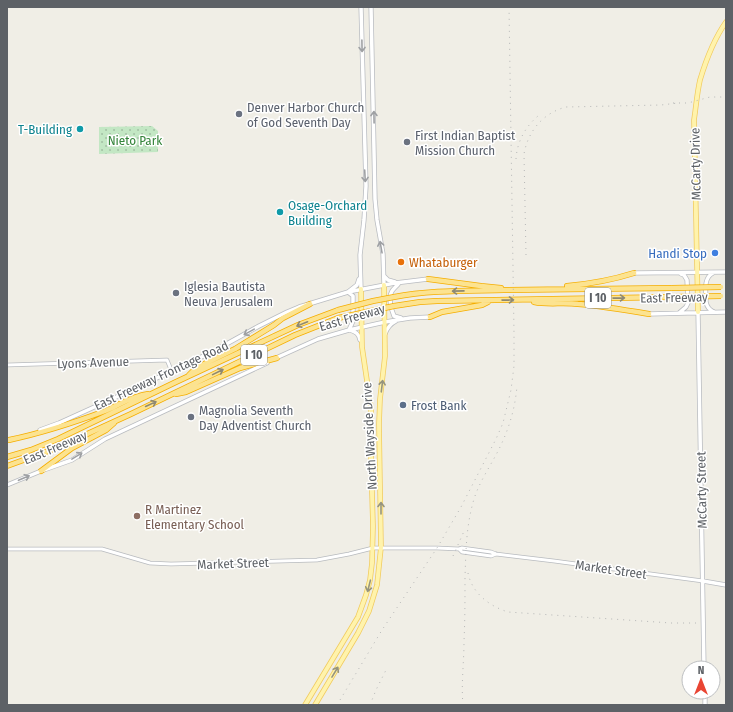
<svg xmlns="http://www.w3.org/2000/svg" width="733" height="712" font-family="'Fira Sans Condensed',sans-serif">
<style>
.grass{fill:url(#grass-dots)}
.lines{fill:none;stroke-linecap:round;stroke-linejoin:round}
.tertiary-casing{stroke:#b8bbbf;stroke-width:4.5}
.secondary-casing{stroke:#b9bcc1;stroke-width:5}
.primary-casing{stroke:#f1cb5e;stroke-width:5.5}
.motorway-casing{stroke:#f5ae01;stroke-width:6}
.tertiary{stroke:#fff;stroke-width:3}
.secondary{stroke:#fff;stroke-width:3.5}
.primary{stroke:#fff3ac;stroke-width:4}
.motorway{stroke:#fce390;stroke-width:4.5}
.rail{stroke:#b6b7b7;stroke-width:1;stroke-dasharray:1 5;stroke-linecap:butt}
.motorway-bridge-casing{stroke:#f5ae01;stroke-width:6;stroke-linecap:butt}
.motorway-bridge{stroke:#fce390;stroke-width:4.5}
.oneway{stroke:#9ea0a3}
.oneway2{stroke:#8d8873}
.oneway3{stroke:#96947e}
.worship-dot{fill:#6b7280;stroke:#fff;stroke-width:1.5}
.culture-dot{fill:#0f9aa8;stroke:#fff;stroke-width:1.5}
.shop-dot{fill:#3f7fe0;stroke:#fff;stroke-width:1.5}
.food-dot{fill:#e8710a;stroke:#fff;stroke-width:1.5}
.service-dot{fill:#5c6f8a;stroke:#fff;stroke-width:1.5}
.education-dot{fill:#8d6e63;stroke:#fff;stroke-width:1.5}
.labels{text-anchor:middle;stroke-width:3;stroke-linejoin:round;paint-order:stroke}
.shield{fill:#fff;stroke:#8e9094;stroke-width:1}
.shield-label{font-size:12px;font-weight:bold;fill:#5d6166}
.worship-label{font-size:13px;fill:#5b616d;stroke:#fff;text-anchor:start}
.culture-label{font-size:13px;fill:#0d838f;stroke:#fff;text-anchor:end}
.park-label{font-size:13px;fill:#35853b;stroke:#fff}
.street-label{font-size:13px;fill:#5d6166;stroke:#fff}
.shop-label{font-size:13px;fill:#366cbe;stroke:#fff;text-anchor:end}
.food-label{font-size:13px;fill:#c56008;stroke:#fff;text-anchor:start}
.service-label{font-size:13px;fill:#4e5e75;stroke:#fff;text-anchor:start}
.education-label{font-size:13px;fill:#785e54;stroke:#fff;text-anchor:start}
</style>
<defs>
<pattern id="grass-dots" width="8" height="8" patternUnits="userSpaceOnUse"><rect width="8" height="8" fill="#c3e7c4"/><path d="M2 2h.1M6 6h.1" fill="none" stroke="#a2bfa3" stroke-width="1.8" stroke-linecap="round"/></pattern>
</defs>
<rect width="100%" height="100%" fill="#f0eee6"/>
<path class="grass" d="M152,126L158,131V152L99,154V127Z"/>
<g class="lines">
<defs>
<path id="tertiary" d="M7,365L167,360L172,372
M7,549H102L150,563L171,564L317,560L349,554L373,548H437L459,549L462,548L491,552L496,554L554,561L703,581
M459,549L462,552L491,556L496,554"/>
<path id="secondary" d="M371,7L375,199L377,220L383,254L384,285
M634,273L726,272
M713,273C703,278 706,292 706,302C707,307 709,310 714,312
M384,276L388,280L395,282
M399,283C397,286 394,288 392,291C388,297 391,309 394,316L401,318
M361,289L360,255L364,220L366,186L361,7
M698,312L704,668
M679,313L686,307L688,303L687,280L684,275L681,274
M649,314L726,312
M349,330L353,321V296L348,292L357,285L359,279
M350,330C356,332 359,334 360,340
M385,334C387,328 390,324 396,321
M276,358L318,339L349,330L385,322L410,318L430,317
M40,430L59,423L123,394L212,352L259,326L287,312L299,307L348,292L395,283L428,279
M7,485L41,471L72,460L105,439L267,363
M703,581L726,585
M705,692V705"/>
<path id="primary" d="M698,312L694,120C696,107 697,93 700,80C706,60 714,39 726,22
M305,705L358,617L366,595L370,580L372,563L373,526L371,458V408L362,347L361,289
M315,705L358,633L369,611L377,585L381,547L379,424L380,399L385,356L384,285"/>
<path id="motorway" d="M428,279L481,286L501,288
M567,286C589,284 612,280 634,273
M394,297C430,290 467,291 504,290C560,289 616,289 672,288
M534,302C548,305 563,302 578,304C601,306 625,310 649,314
M394,306L420,302L437,301L672,297
M430,317L442,312L482,305L488,302
M189,375L196,368L235,349L274,325L283,318L310,304
M176,394L186,392L240,368L277,358
M9,440C42,433 73,423 105,411C119,405 132,396 148,394
M7,457L31,450L58,439L176,382L298,325L338,310
M7,466L43,453L61,446L131,414L295,335L338,318
M41,471L72,448L106,430L114,423"/>
</defs>
<use href="#tertiary" class="tertiary-casing"/>
<use href="#secondary" class="secondary-casing"/>
<use href="#primary" class="primary-casing"/>
<use href="#motorway" class="motorway-casing"/>
<use href="#tertiary" class="tertiary"/>
<use href="#secondary" class="secondary"/>
<use href="#primary" class="primary"/>
<use href="#motorway" class="motorway"/>
<path class="rail" d="M673,103H688L710,97H726
M516,159C517,142 525,127 538,116
M526,255L524,154C528,131 543,113 566,107L661,105L678,103
M453,556L465,529
M468,573C472,593 489,606 508,612L671,623H696
M337,705L382,630L437,548L461,507L496,439L503,423L511,390L514,366V333L509,7
M370,705L376,690L386,670
M463,705C461,684 464,663 464,641C465,620 465,599 465,577C466,550 466,526 474,499C479,483 489,468 497,453C508,432 515,410 517,386"/>
<defs>
<path id="motorway-bridge" d="M672,288L721,287
M672,297L721,296
M338,310L373,301L394,297
M338,318L394,306"/>
</defs>
<use href="#motorway-bridge" class="motorway-bridge-casing"/>
<use href="#motorway-bridge" class="motorway-bridge"/>
</g>
<defs><path id="oneway-shaft" d="M-6 0H5M1.5-3L5.5 0L1.5 3" fill="none" stroke-width="1.6" stroke-linecap="round" stroke-linejoin="round"/></defs>
<g class="oneway">
<use href="#oneway-shaft" transform="translate(362 46) rotate(89)"/>
<use href="#oneway-shaft" transform="translate(374 117) rotate(-91)"/>
<use href="#oneway-shaft" transform="translate(365 176) rotate(87)"/>
<use href="#oneway-shaft" transform="translate(381 247) rotate(-100)"/>
<use href="#oneway-shaft" transform="translate(249 332) rotate(151)"/>
<use href="#oneway-shaft" transform="translate(77 456) rotate(-31)"/>
<use href="#oneway-shaft" transform="translate(24 478) rotate(-23)"/>
</g>
<g class="oneway2">
<use href="#oneway-shaft" transform="translate(458 291) rotate(179)"/>
<use href="#oneway-shaft" transform="translate(619 298) rotate(-1)"/>
<use href="#oneway-shaft" transform="translate(508 300) rotate(-1)"/>
<use href="#oneway-shaft" transform="translate(302 324) rotate(158)"/>
<use href="#oneway-shaft" transform="translate(218 372) rotate(-26)"/>
<use href="#oneway-shaft" transform="translate(151 404) rotate(-25)"/>
</g>
<g class="oneway3">
<use href="#oneway-shaft" transform="translate(382 386) rotate(-83)"/>
<use href="#oneway-shaft" transform="translate(381 508) rotate(-90)"/>
<use href="#oneway-shaft" transform="translate(369 586) rotate(104)"/>
<use href="#oneway-shaft" transform="translate(335 672) rotate(-59)"/>
</g>
<g class="worship-dot">
<circle cx="239" cy="114" r="4"/>
<circle cx="407" cy="142" r="4"/>
<circle cx="176" cy="293" r="4"/>
<circle cx="191" cy="417" r="4"/>
</g>
<g class="culture-dot">
<circle cx="80" cy="129" r="4"/>
<circle cx="280" cy="212" r="4"/>
</g>
<circle class="shop-dot" cx="715" cy="253" r="4"/>
<circle class="food-dot" cx="401" cy="262" r="4"/>
<circle class="service-dot" cx="403" cy="405" r="4"/>
<circle class="education-dot" cx="137" cy="516" r="4"/>
<g class="labels">
<g class="shield">
<rect x="585" y="288" width="26" height="20" rx="3"/>
<rect x="241" y="345" width="26" height="20" rx="3"/>
</g>
<g class="shield-label">
<text x="598" y="302">I 10</text>
<text x="254" y="359">I 10</text>
</g>
<g class="worship-label">
<text x="247" y="112">Denver Harbor Church<tspan x="247" dy="15">of God Seventh Day</tspan></text>
<text x="415" y="140">First Indian Baptist<tspan x="415" dy="15">Mission Church</tspan></text>
<text x="184" y="291">Iglesia Bautista<tspan x="184" dy="15">Neuva Jerusalem</tspan></text>
<text x="199" y="415">Magnolia Seventh<tspan x="199" dy="15">Day Adventist Church</tspan></text>
</g>
<g class="culture-label">
<text x="72" y="134">T-Building</text>
<text x="288" y="210" text-anchor="start">Osage-Orchard<tspan x="288" dy="15">Building</tspan></text>
</g>
<g class="park-label">
<text x="135" y="145">Nieto Park</text>
</g>
<g class="street-label">
<text transform="translate(695 164) rotate(-91)" y="5">McCarty Drive</text>
<text transform="translate(674 297) rotate(-1)" y="5">East Freeway</text>
<text transform="translate(352 317) rotate(-16)" y="5">East Freeway</text>
<text transform="translate(93 362) rotate(-2)" y="5">Lyons Avenue</text>
<text transform="translate(161 375) rotate(-25)" y="5">East Freeway Frontage Road</text>
<text transform="translate(369 436) rotate(-93)" y="5">North Wayside Drive</text>
<text transform="translate(55 447) rotate(-23)" y="5">East Freeway</text>
<text transform="translate(701 490) rotate(-91)" y="5">McCarty Street</text>
<text transform="translate(233 563) rotate(-2)" y="5">Market Street</text>
<text transform="translate(611 569) rotate(8)" y="5">Market Street</text>
</g>
<g class="shop-label">
<text x="707" y="258">Handi Stop</text>
</g>
<g class="food-label">
<text x="409" y="267">Whataburger</text>
</g>
<g class="service-label">
<text x="411" y="410">Frost Bank</text>
</g>
<g class="education-label">
<text x="145" y="514">R Martinez<tspan x="145" dy="15">Elementary School</tspan></text>
</g>
</g>
<rect width="733" height="712" fill="none" stroke="#5d6166" stroke-width="16"/>
<g transform="translate(701 680)"><circle r="19" fill="#ffffff" stroke="#bec0c2"/>
<path d="M0-3L7 15L0 10L-7 15Z" fill="#e94533"/>
<text y="-6" font-size="11" font-weight="bold" text-anchor="middle" fill="#5d6166">N</text>
</g>
</svg>
